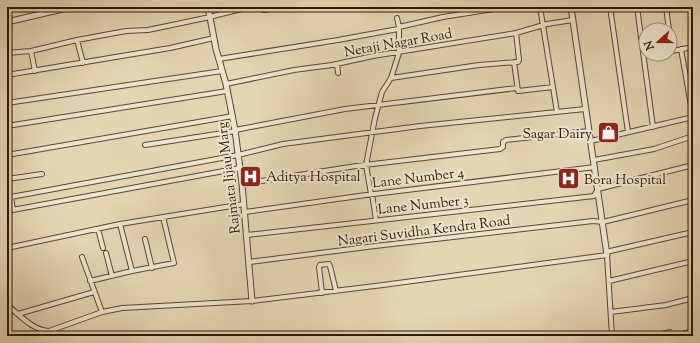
<svg xmlns="http://www.w3.org/2000/svg" width="700" height="343" font-family="'Sorts Mill Goudy',serif">
<style>
.lines{fill:none;stroke-linecap:round;stroke-linejoin:round}
.minor-casing{stroke:#5a4732;stroke-width:6}
.tertiary-casing{stroke:#5a4732;stroke-width:7}
.minor{stroke:#ede4cf;stroke-width:4}
.tertiary{stroke:#ede4cf;stroke-width:5}
.labels{text-anchor:middle;stroke-width:4;stroke-linejoin:round;paint-order:stroke}
.street-label{font-size:14px;fill:#2c1806;stroke:#ede4cf}
.poi-label{font-size:14px;fill:#2c1806;stroke:#ede4cf;text-anchor:start}
</style>
<rect width="100%" height="100%" fill="#e4d5b5"/>
<filter id="stains"><feTurbulence type="fractalNoise" baseFrequency=".005" numOctaves="4"/><feColorMatrix values="0 0 0 0 .2 0 0 0 0 .09 0 0 0 0 .02 0 0 0 .5 -.17"/></filter>
<radialGradient id="worn" r=".72"><stop offset=".6" stop-color="#630" stop-opacity="0"/><stop offset="1" stop-color="#630" stop-opacity=".3"/></radialGradient>
<g class="lines">
<defs>
<path id="minor" d="M256,7L264,10L286,7
M540,7L557,112
M610,7L628,132
M637,7L653,127
M666,7L669,30
M399,27L443,17L506,7
M670,34L672,51L693,47
M77,40L83,63
M681,49L693,117
M31,51L35,71
M7,53L31,51L77,40L126,31L148,30L210,17L217,15L250,7
M219,59L338,40L398,29
M514,62L518,91L553,87
M337,64L338,73
M7,75L170,48L214,38
M391,78L479,65L518,62L519,60L516,33
M226,84L294,70L332,65L373,56L516,33L547,24L573,20
M7,103L222,71
M7,126L227,91
M235,130L345,109L517,88
M591,141L693,117
M145,145L236,131
M7,155L233,116
M594,160L654,149L693,136
M7,179L42,174
M242,184L356,166L500,149L503,147V142L506,140L589,131
M371,194L366,165L375,118L382,92L391,78L399,53V27L397,18
M372,194L376,220
M7,197H11L238,155L283,144L420,126L585,109
M11,197L13,210
M7,211L240,168
M245,212L366,195L595,167
M120,224L132,271
M98,229L103,248
M247,235L594,196L598,189L693,165
M145,239L152,268
M7,248L120,224L244,204
M606,252L693,232
M106,253L112,276
M82,257L102,312
M249,262L375,246L593,221L603,222L693,200
M90,281L132,271L174,263L163,217
M609,281L693,261
M322,293L319,267L320,265L329,264L330,266L336,291
M7,305C20,315 32,330 49,331L102,312L122,308L252,301L383,285L607,255L612,336
M611,312L666,305L693,298
M18,314L94,292
M654,336L670,332L672,336
M676,336L693,331"/>
<path id="tertiary" d="M208,7L216,49L226,84L235,130L242,184L252,301
M571,7L607,255
M7,22L71,7"/>
</defs>
<use href="#minor" class="minor-casing"/>
<use href="#tertiary" class="tertiary-casing"/>
<use href="#minor" class="minor"/>
<use href="#tertiary" class="tertiary"/>
</g>
<defs>
<symbol id="shop-square" viewBox="-11 -11 22 22"><rect x="-9" y="-9" width="18" height="18" rx="4" fill="#8f2418" stroke="#ede4cf"/><path d="M-5-2.5h2.3a2.7 3.5 0 0 1 5.4 0H5L5.5 6h-11ZM-1.5-2.5h3a1.5 2.3 0 0 0-3 0Z" fill="#fff"/></symbol>
<symbol id="hospital-square" viewBox="-11 -11 22 22"><rect x="-9" y="-9" width="18" height="18" rx="4" fill="#8f2418" stroke="#ede4cf"/><path d="M-5-5h3v3.5h4V-5h3V5h-3V1.5h-4V5h-3Z" fill="#fff"/></symbol>
</defs>
<g fill-rule="evenodd">
<use href="#shop-square" x="596" y="120" width="25" height="25"/>
<use href="#hospital-square" x="238" y="164" width="25" height="25"/>
<use href="#hospital-square" x="556" y="166" width="25" height="25"/>
</g>
<g class="labels">
<g class="street-label">
<text transform="translate(398 42) rotate(-10)" y="5">Netaji Nagar Road</text>
<text transform="translate(418 177) rotate(-7)" y="5">Lane Number 4</text>
<text transform="translate(228 178) rotate(-97)" y="5">Rajmata Jijau Marg</text>
<text transform="translate(423 204) rotate(-6)" y="5">Lane Number 3</text>
<text transform="translate(424 230) rotate(-7)" y="5">Nagari Suvidha Kendra Road</text>
</g>
<g class="poi-label">
<text x="592" y="138" text-anchor="end">Sagar Dairy</text>
<text x="266" y="181">Aditya Hospital</text>
<text x="584" y="184">Bora Hospital</text>
</g>
</g>
<rect width="700" height="343" fill="none" stroke="#e4d5b5" stroke-width="24"/>
<rect x="8" y="8" width="684" height="327" fill="none" stroke="#2c1806" stroke-width="2"/>
<rect x="12" y="12" width="676" height="319" fill="none" stroke="#2c1806"/>
<g transform="translate(658 42) rotate(249)"><circle r="19" fill="#ede4cf" stroke="#a0927f"/>
<path d="M0-3L7 15L0 10L-7 15Z" fill="#8f2418"/>
<text y="-6" font-size="11" font-weight="bold" text-anchor="middle" fill="#2c1806">N</text>
</g>
<rect width="100%" height="100%" filter="url(#stains)"/>
<rect width="100%" height="100%" fill="url(#worn)"/>
</svg>
